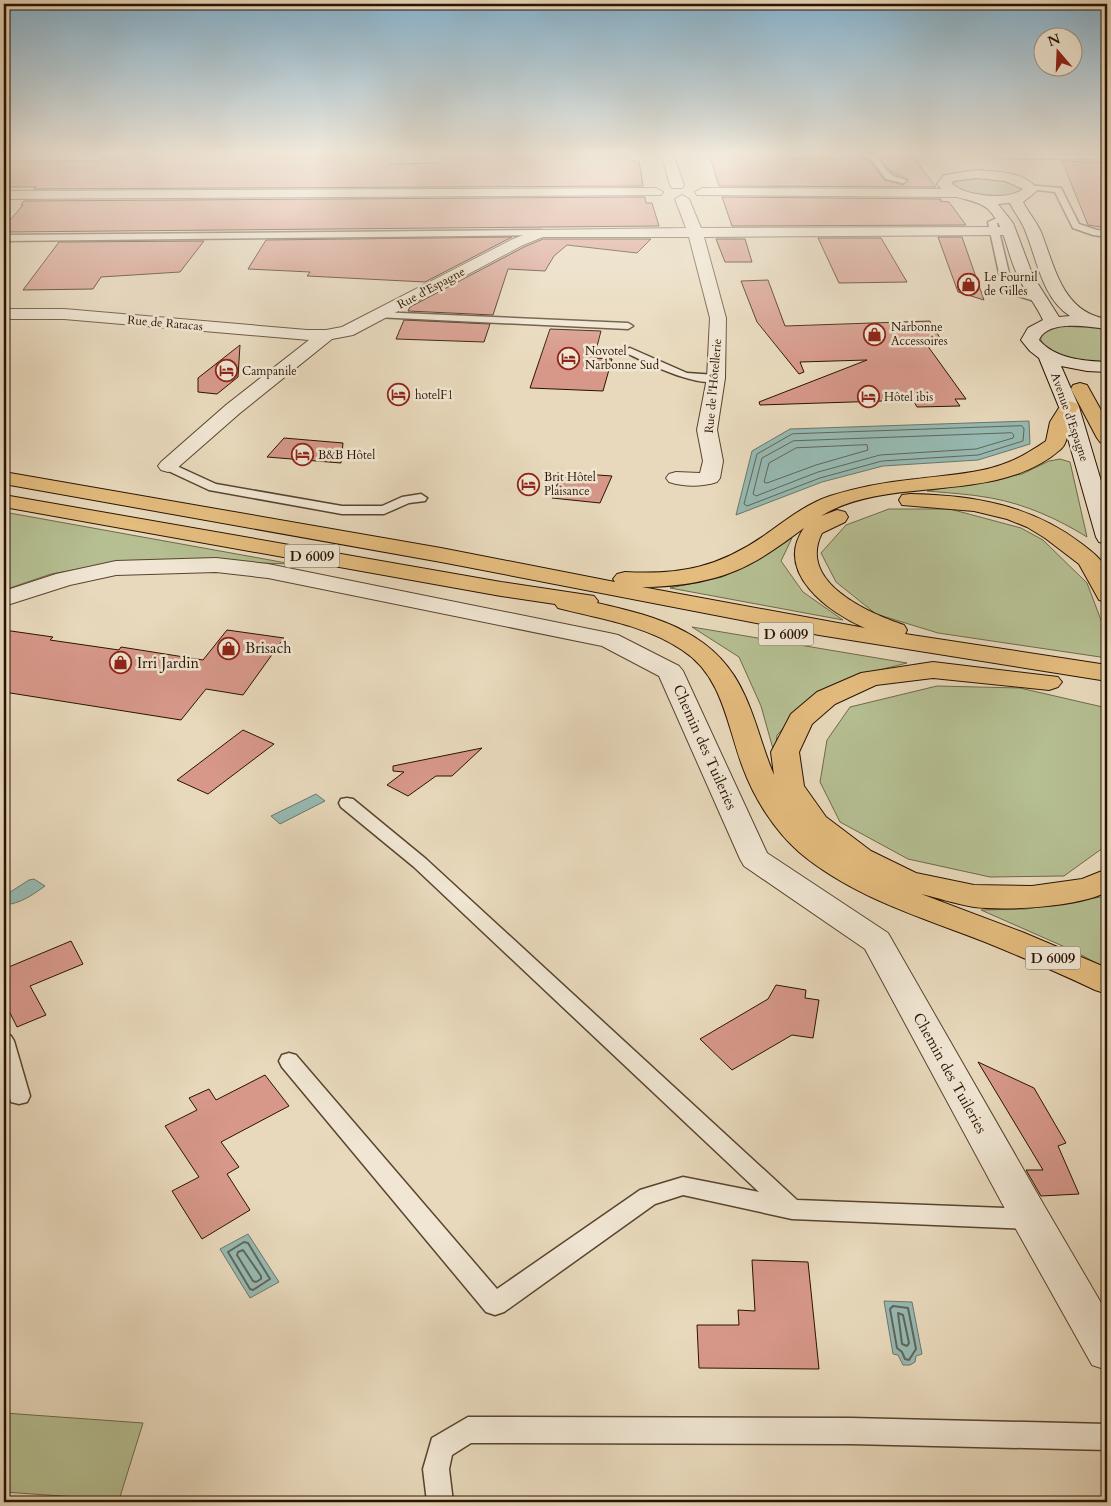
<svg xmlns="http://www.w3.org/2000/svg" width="1111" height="1506" font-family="Cardo,serif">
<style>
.green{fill:#b5bf92;stroke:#6f6949}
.water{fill:#97bab3;stroke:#6b776b}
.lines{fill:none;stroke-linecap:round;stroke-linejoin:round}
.shore-far1{stroke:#60665a;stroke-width:1}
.shore{stroke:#60665a;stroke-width:2}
.building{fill:#d7988a;stroke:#291300}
.lane-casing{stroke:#59442f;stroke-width:3}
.street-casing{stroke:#59442f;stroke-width:2}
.secondary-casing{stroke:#291300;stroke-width:2}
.primary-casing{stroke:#291300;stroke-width:2}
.lane{fill:#f0e6d3;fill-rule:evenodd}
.street{fill:#f0e6d3;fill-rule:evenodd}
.secondary{fill:#f0e6d3;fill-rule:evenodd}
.primary{fill:#e4bc7e;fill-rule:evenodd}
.labels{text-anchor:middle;stroke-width:5;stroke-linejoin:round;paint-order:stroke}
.far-poi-label{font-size:12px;fill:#291300;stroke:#f0e6d3;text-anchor:start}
.far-street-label{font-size:12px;fill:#291300;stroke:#f0e6d3}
.shield{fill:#f0e6d3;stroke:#65523f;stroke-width:1}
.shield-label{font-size:14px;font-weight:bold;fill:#291300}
.poi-label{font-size:15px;fill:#291300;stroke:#f0e6d3;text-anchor:start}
.street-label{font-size:15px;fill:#291300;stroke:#f0e6d3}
</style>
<rect width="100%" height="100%" fill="#e8d9bc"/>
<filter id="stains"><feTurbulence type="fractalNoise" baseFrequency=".004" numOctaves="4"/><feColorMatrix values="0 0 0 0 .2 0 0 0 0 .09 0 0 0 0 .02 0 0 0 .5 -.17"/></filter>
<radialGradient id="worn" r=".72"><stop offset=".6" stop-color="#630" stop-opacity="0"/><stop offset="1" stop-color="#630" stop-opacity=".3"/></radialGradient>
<path class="green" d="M967,177L1003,179L1021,187L1022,190C1008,203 967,196 952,185L957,180Z
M1086,325L1107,328V362C1085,364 1061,357 1042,345L1040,334L1049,328L1058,326Z
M1060,459L1070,462L1087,537C1058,519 1025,504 991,498C970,494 948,493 927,491L1022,474L1049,461Z
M889,509H950L1021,528L1043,540L1087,583L1107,636V658L938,633L876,614L836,582L821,553L846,525Z
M4,512L292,564L226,562H119L51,574L4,590Z
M792,538L781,561L803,592L843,620L670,588L722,577L759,560Z
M692,627L907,663L875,671L816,694L777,735L775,756L761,706L739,657Z
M937,686L1020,688L1107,708V845L1064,876L990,877L908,859L840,822L820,782L827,740L850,707Z
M1107,896V969L1074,951L981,910L1026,909Z
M4,1413L143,1423L119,1500L4,1492Z"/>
<path class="water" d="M1029,421L1030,444L978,460L883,466L822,482L736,515L752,451L790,429Z
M316,794L325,801L280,824L271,816Z
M34,879L45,886C34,894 24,901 11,904L4,899V896L29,880Z
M248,1234L279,1282L250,1298L220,1249Z
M884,1301L912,1302L922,1354L916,1356L915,1362L910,1365H903L898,1355L893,1354Z"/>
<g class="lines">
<path class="shore-far1" d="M1022,426L1024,429L1023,441L978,455L882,461L820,478L747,506L744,504L757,454L792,434Z
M1012,433L1014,435L1013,438L976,449L880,455L818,472L756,496L753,494L762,458L793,441Z
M867,445L868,450L816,465L767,483L764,482L769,463L796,448Z"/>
<path class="shore" d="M244,1242L248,1243L270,1279L253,1290L250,1289L228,1252Z
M243,1250L261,1276V1279L256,1282L253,1281L237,1255L238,1252Z
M893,1306L908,1308L916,1349L909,1360L905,1359L902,1352L897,1348L890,1309Z
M898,1313L903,1315L909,1343L907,1346L902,1344Z"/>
</g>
<path class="building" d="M104,154H391L389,164L440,163L442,154H629L630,161H639L643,186L34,189L36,187H4V161H98Z
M709,154H788L790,158H863L871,162L884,180L903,185L909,180L889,170L880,158H884L881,154H911L936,187L719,186Z
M1062,161L1107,163V228L1088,225Z
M645,197L646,203H652L659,226L4,232V227L23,205H21L24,201Z
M722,197L941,199L940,201L949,202L966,225L732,226Z
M512,237L425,282L307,276L310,272L248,269L266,240Z
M938,237H962L984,300L958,292Z
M818,238H881L907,282L839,283Z
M543,239H651L637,253L567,245L554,256L545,271L508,269L493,315L408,311L410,307L524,247Z
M716,239H745L752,262H725Z
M204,241L180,272L101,277L93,289L23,290L59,242Z
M768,280L785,326L930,321L944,345H927L966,399H955L960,406L917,407L913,400L760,405L759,402L867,360L800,362L804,372L799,374L757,322L741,281Z
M404,320L490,324L484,342L396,339Z
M550,329L601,331L594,358L612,359L603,391L530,388Z
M240,345L238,377L217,394L198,392V378Z
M284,438L343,443L341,463L267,457Z
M584,474L612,476L600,503L552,498L560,477L581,479Z
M4,630L53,637L50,640L119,650L121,647L203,660L227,630L284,638L243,695L206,689L181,720L4,692Z
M243,730L274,744L208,794L177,780Z
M482,748L452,776H436L408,796L387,785L404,772L393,771V766Z
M71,941L83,964L30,986L46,1015L17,1027L4,1001V969Z
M776,985L806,990L805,998L819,1000L813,1038L792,1035L732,1070L700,1039L768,999Z
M978,1062L1034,1088L1066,1143L1058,1146L1079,1194L1041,1196L1026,1170H1043Z
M265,1075L289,1106L221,1142L239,1167L227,1174L250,1210L202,1239L172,1191L199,1177L165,1126L197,1110L189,1098L209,1089L216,1100Z
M752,1260L808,1262L819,1369L699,1368L697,1325H739L738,1310L755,1311Z"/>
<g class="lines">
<defs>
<path id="lane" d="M859,154C883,152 877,164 892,175C896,178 903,178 907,181L903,183L886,179L872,160Z
M996,154L1107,155V159L999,158L995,156Z
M1026,185L1061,188L1079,224L1097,230L1107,231V237L1093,235L1073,228L1055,192L1029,189H1026Z
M1004,215L1007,216V220L997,223L1009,273L1018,290L1041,297V301L1038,302L1011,294L999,273L988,222Z
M541,230L544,231V235L4,241V235Z
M379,312L628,323L633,326L628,329L375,317L374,315Z
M630,348L687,373L716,375L721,378C705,393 644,361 626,353L625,351L626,349Z
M168,462L216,484L342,506H382L402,497L421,494L427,498L425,501L409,503L384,514H342L209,490L164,469L162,466L164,463Z
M347,798L353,799L426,859L797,1200L1031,1209L1039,1212L1042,1219L1039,1226L1031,1229L792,1219L683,1195L655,1204L504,1312L495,1315L486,1312L282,1067L279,1061L282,1055L289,1053L296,1055L497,1289L640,1190L683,1177L759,1192L414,867L341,807L339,803L341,799Z
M4,1033L11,1036L14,1041L30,1096L27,1102L19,1104L11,1102L4,1079Z
M468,1417L851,1418L1107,1424V1450L851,1444L471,1443L452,1455L449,1469L453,1502H427L423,1469L432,1438Z"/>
<path id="street" d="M661,154H673L684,185L682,188H672L670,185Z
M656,188L663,192L661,195L4,199V191Z
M702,188L955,189L962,193L955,197L697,195L695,192Z
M682,195L689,199L701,228L1009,227L1014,228L1016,231L1014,234L1009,235L704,237L726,318L725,378L717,430L723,461L720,478L717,482C701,487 685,487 669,482L666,478L669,474L676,472L700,473L703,461L697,430L707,378L710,318L689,237H543L523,245L353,335L332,339L240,413L175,470L168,472L161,470L158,466L161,462L226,405L309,340L64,319H4V309H64L307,330H326L342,327L513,239L536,230L686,228L675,199Z
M216,558L268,564L609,633L618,635L679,666L683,671L767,853L888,933L1045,1207L1107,1313V1370L1092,1365L1017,1231L865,949L744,866L740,859L659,676L602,646L268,578L216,572L116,575L70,585L4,606V591L56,574L116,561Z"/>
<path id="secondary" d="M977,170C998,172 1025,171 1038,190L1023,202C1028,212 1036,221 1041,232C1055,267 1062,312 1107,319V329C1089,327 1048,319 1039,340C1055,359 1084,361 1107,362V372L1087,371L1061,366L1079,407L1107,501V544L1099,542L1096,537L1059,407L1039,358L1030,351L1021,340L1028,328L1043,320C1036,305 1025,292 1018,276C1007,255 1006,227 988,209C973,196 950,202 937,184L944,175ZM977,178L1005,181L1023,189C1008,201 966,196 952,184L953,181ZM1010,203C1014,212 1021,220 1025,230C1037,259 1042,298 1070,316L1059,317L1033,276L1013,223L998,204Z"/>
<path id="primary" d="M1080,383L1087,385L1107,421V444L1100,442L1097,438L1071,389L1073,385Z
M1069,401L1076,403L1079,407C1075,412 1071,418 1069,424C1067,432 1068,443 1061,449C997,506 888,474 821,516L837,510L845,512L848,517L845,522L822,533C797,582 868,613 904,625L907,630L905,634L1107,665V681L819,635L441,562L4,484V472L441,548L615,582L613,579L617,574L625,572C681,575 719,567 765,535C786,520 806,504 830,496C858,487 887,482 916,479C947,475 980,474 1009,462C1022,457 1034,449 1046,441L1050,422L1062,403ZM804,528C773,572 829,613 865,628L642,587C678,587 717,581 748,565C768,555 786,541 804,528Z
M910,494C973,495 1031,505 1082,544C1091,551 1104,560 1107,572C1110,580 1107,593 1107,602L1099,600L1079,564L1045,538L1027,527L1007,519L974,511L902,505L899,500L902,495Z
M4,495L501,582L594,596L598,601L597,603C659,617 718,633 745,696C757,722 763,750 774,775L771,752L791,714L817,692L861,673L933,662L1058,677L1062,682L1058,687L1049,690L933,678L876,685L835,704L812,724L799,752L804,786L826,817L871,851L916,873L974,885L1032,886L1082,879L1107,869V892C1077,907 1008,911 974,907C956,904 938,898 921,894L1022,932L1107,968V994L1095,990C1059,973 1022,957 985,942C921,917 852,897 799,852C774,830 754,798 743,768C727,726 723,676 682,650C645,625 600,619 558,608L555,604L501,596L4,507Z"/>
</defs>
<use href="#lane" class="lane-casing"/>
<use href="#street" class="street-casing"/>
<use href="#secondary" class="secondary-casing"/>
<use href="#primary" class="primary-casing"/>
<use href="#lane" class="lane"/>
<use href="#street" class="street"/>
<use href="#secondary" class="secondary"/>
<use href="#primary" class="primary"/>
</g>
<linearGradient id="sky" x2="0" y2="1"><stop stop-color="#87b6d3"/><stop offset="0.42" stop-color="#f5eee1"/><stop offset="1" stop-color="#f5eee1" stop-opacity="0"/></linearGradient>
<rect width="1111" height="364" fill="url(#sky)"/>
<defs>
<symbol id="shop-ring" viewBox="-11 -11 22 22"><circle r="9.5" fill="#f0e6d3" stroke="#8f2418" stroke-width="1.5"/><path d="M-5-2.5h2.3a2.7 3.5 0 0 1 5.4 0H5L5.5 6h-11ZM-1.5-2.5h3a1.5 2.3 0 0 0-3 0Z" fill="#8f2418"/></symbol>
<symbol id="hotel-ring" viewBox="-11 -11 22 22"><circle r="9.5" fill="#f0e6d3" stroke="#8f2418" stroke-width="1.5"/><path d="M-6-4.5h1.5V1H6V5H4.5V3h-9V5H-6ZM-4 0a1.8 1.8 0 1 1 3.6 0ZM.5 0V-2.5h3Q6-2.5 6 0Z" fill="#8f2418"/></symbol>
</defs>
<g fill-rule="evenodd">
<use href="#shop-ring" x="956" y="272" width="25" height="25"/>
<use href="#shop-ring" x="862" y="322" width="25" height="25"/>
<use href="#hotel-ring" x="556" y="346" width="25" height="25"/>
<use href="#hotel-ring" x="214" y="358" width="25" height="25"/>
<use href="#hotel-ring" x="386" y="382" width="25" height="25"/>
<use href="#hotel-ring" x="856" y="384" width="25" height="25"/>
<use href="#hotel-ring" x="290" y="442" width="25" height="25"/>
<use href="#hotel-ring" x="516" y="472" width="25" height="25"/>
<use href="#shop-ring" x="216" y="636" width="25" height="25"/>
<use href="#shop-ring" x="108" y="650" width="25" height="25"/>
</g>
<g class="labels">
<g class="far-poi-label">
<text x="984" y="281">Le Fournil<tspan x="984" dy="14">de Gilles</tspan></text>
<text x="891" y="331">Narbonne<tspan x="891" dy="14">Accessoires</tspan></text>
<text x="585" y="355">Novotel<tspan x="585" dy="14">Narbonne Sud</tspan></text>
<text x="242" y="375">Campanile</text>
<text x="415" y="399">hotelF1</text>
<text x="884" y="401">Hôtel ibis</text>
<text x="318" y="459">B&amp;B Hôtel</text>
<text x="544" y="481">Brit Hôtel<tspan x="544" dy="14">Plaisance</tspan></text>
</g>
<g class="far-street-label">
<text transform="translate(431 288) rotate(-28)" y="4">Rue d'Espagne</text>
<text transform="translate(165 323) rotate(5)" y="4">Rue de Ratacas</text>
<text transform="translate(713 386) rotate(-85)" y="4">Rue de l'Hôtellerie</text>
<text transform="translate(1070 417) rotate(71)" y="4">Avenue d'Espagne</text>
</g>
<g class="shield">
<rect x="284.5" y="544.5" width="55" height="23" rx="4"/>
<rect x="758.5" y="622.5" width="55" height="23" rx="4"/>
<rect x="1025.5" y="946.5" width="55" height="23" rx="4"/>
</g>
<g class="shield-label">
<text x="312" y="561">D 6009</text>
<text x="786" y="639">D 6009</text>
<text x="1053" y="963">D 6009</text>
</g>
<g class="poi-label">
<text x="245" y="653">Brisach</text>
<text x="137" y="668">Irri Jardin</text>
</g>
<g class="street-label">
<text transform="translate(705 747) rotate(66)" y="5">Chemin des Tuileries</text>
<text transform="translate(950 1073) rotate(61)" y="5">Chemin des Tuileries</text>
</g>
</g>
<rect width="1111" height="1506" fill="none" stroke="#e8d9bc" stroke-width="20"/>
<rect x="5" y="5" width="1101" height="1496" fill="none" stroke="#291300" stroke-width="2.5"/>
<rect x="10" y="10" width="1091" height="1486" fill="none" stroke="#291300"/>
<g transform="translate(1058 52) rotate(341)"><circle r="24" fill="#f0e6d3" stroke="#a0927f"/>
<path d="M0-4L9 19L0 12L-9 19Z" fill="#8f2418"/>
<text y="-8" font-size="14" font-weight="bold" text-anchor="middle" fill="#291300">N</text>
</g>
<rect width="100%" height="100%" filter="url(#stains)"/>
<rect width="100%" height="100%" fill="url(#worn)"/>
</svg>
